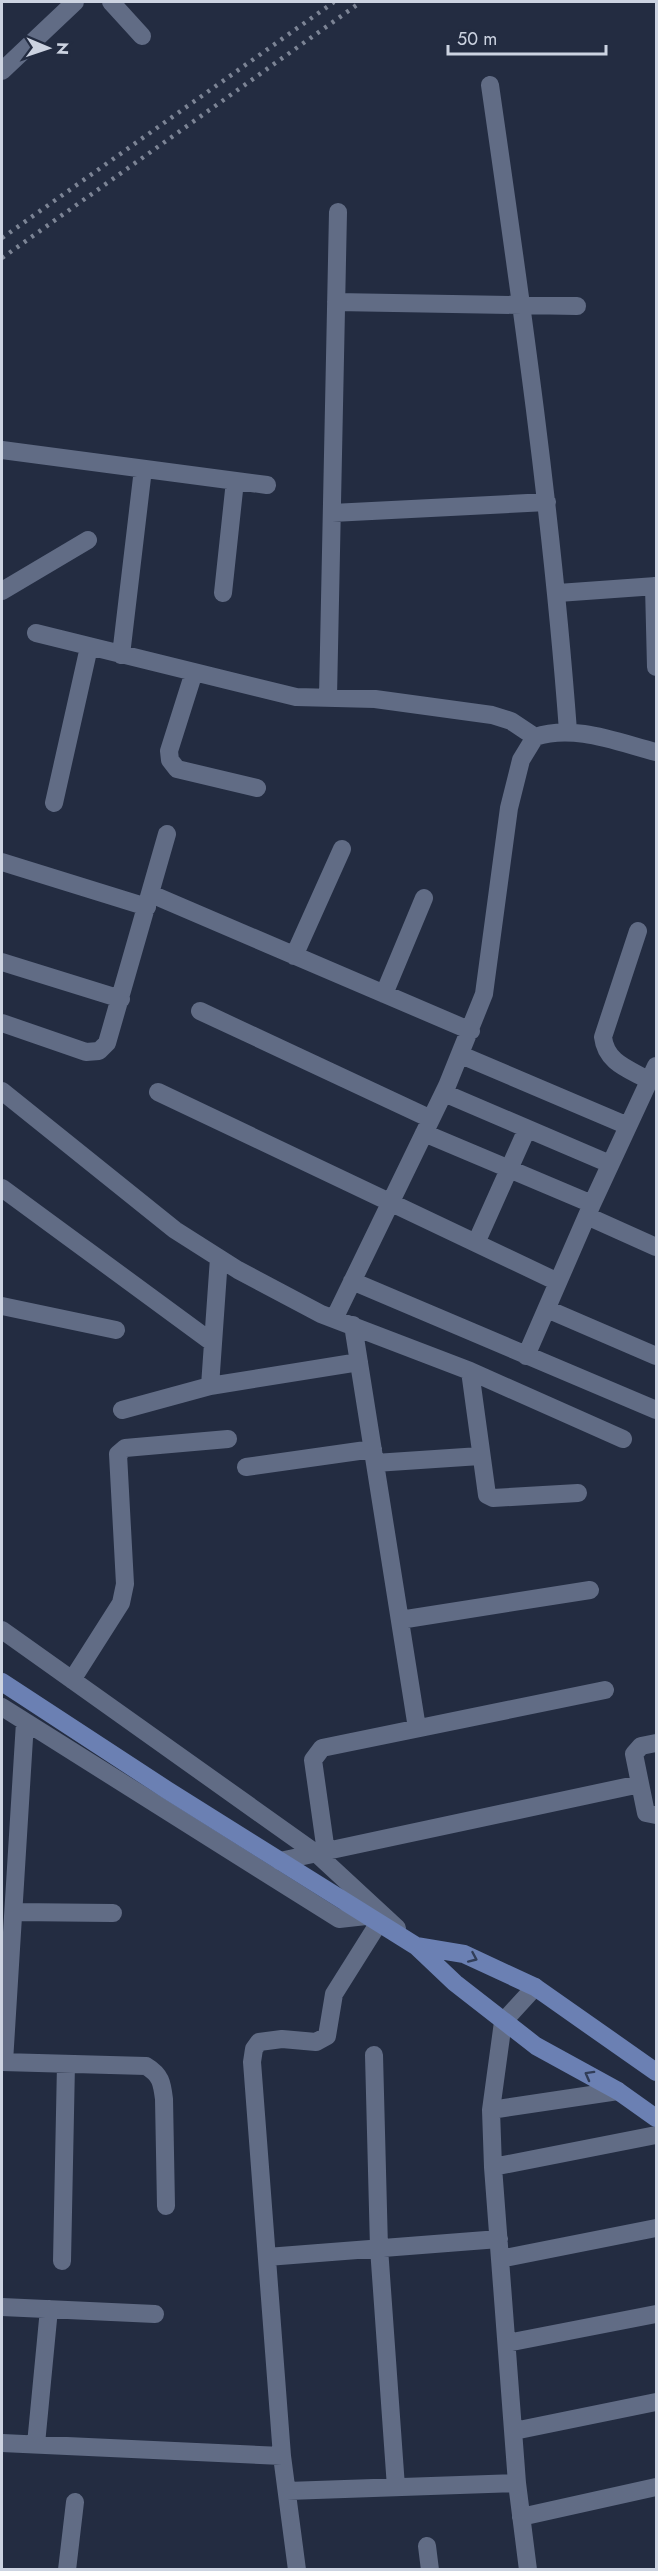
<svg xmlns="http://www.w3.org/2000/svg" width="658" height="2571" font-family="Jost,sans-serif">
<style>
.lines{fill:none;stroke-linecap:round;stroke-linejoin:round}
.minor{stroke:#616c85;stroke-width:18}
.major{stroke:#6b80b3;stroke-width:18}
.rail{stroke:#7c8495;stroke-width:4.5;stroke-dasharray:3 6;stroke-linecap:butt}
.oneway{stroke:#313d58}
</style>
<rect width="100%" height="100%" fill="#232c41"/>
<g class="lines">
<path class="minor" d="M111,2L142,36
M2,71L75,2
M490,85C521,300 552,514 568,731
M336,302L577,306
M2,450L267,485
M332,513L547,502
M654,586L656,667
M2,591L88,540
M223,593L235,481
M558,593L656,586
M36,633L296,697L375,699L492,715L511,721L535,737
M121,655L143,469
M194,672L169,751L170,760L177,769L257,788
M328,697L338,212
M54,803L89,647
M2,862L147,907
M151,894L471,1031
M638,931L603,1037C606,1063 629,1069 650,1081
M294,956L342,849
M2,962L121,999
M384,994L424,898
M200,1011L431,1119
M2,1023L86,1052L99,1051L107,1043L167,834
M461,1055L628,1126
M2,1091L175,1230L238,1270L321,1314L470,1371L623,1439
M158,1092L558,1282
M444,1093L610,1164
M424,1133L592,1204
M2,1188L213,1343
M587,1216L656,1247
M476,1243L527,1129
M352,1281L656,1410
M2,1306L116,1330
M547,1309L656,1356
M334,1319L447,1086L484,994L509,808L521,760L535,737C574,724 617,742 656,752
M353,1325L417,1728
M526,1356L592,1204L656,1066
M470,1371L487,1495L493,1498L578,1493
M210,1386L219,1258
M122,1410L210,1386L359,1362
M375,1463L480,1456
M246,1467L373,1449
M400,1620L590,1590
M2,1630L317,1854L397,1928
M72,1680L121,1603L125,1584L118,1454L125,1448L228,1439
M2,1707L339,1919L366,1916
M656,1743L641,1746L634,1754L646,1813L656,1815
M326,1852L313,1760L322,1748L605,1690
M280,1861L640,1784
M14,1912L113,1913
M374,2055L379,2248L396,2487
M2,2062L146,2066C161,2075 162,2083 164,2099L166,2206
M4,2062L25,1722
M491,2110L618,2091
M493,2167L656,2135
M267,2257L499,2239
M500,2259L656,2228
M62,2261L66,2064
M2,2307L155,2314
M507,2343L656,2314
M514,2431L656,2402
M2,2443L282,2456
M36,2444L49,2309
M287,2491L517,2483
M521,2517L656,2487
M427,2546L430,2570
M67,2570L75,2502
M297,2570L282,2456L252,2062L254,2049L259,2042L282,2039L316,2042L327,2036L334,1994L378,1924
M528,2570L517,2483L493,2167L491,2110L503,2022L535,1987"/>
<path class="major" d="M2,1682L167,1790L416,1946L455,1983L536,2046L618,2091L656,2118
M416,1946L464,1954L535,1987L656,2072"/>
<path class="rail" d="M2,238L334,2
M2,258L361,2"/>
</g>
<defs><path id="oneway-chevron" d="M-2-3.5L2.5 0L-2 3.5" fill="none" stroke-width="1.6" stroke-linecap="round" stroke-linejoin="round" transform="scale(1.5)"/></defs>
<g class="oneway">
<use href="#oneway-chevron" transform="translate(473 1958) rotate(24)"/>
<use href="#oneway-chevron" transform="translate(589 2075) rotate(-151)"/>
</g>
<rect width="658" height="2571" fill="none" stroke="#ccd3e1" stroke-width="6"/>
<g transform="translate(48 48) rotate(92)" stroke="#232c41" stroke-width="4.5" paint-order="stroke">
<path d="M0-4.5L10 22L0 15L-10 22Z" fill="#ccd3e1"/>
<text y="-9" font-size="16" font-weight="bold" text-anchor="middle" fill="#ccd3e1">N</text>
</g>
<path d="M448 45v9h158v-9" fill="none" stroke="#ccd3e1" stroke-width="3"/>
<text x="457" y="45" font-size="18" fill="#ccd3e1" stroke="#232c41" stroke-width="4.5" paint-order="stroke">50 m</text>
</svg>
